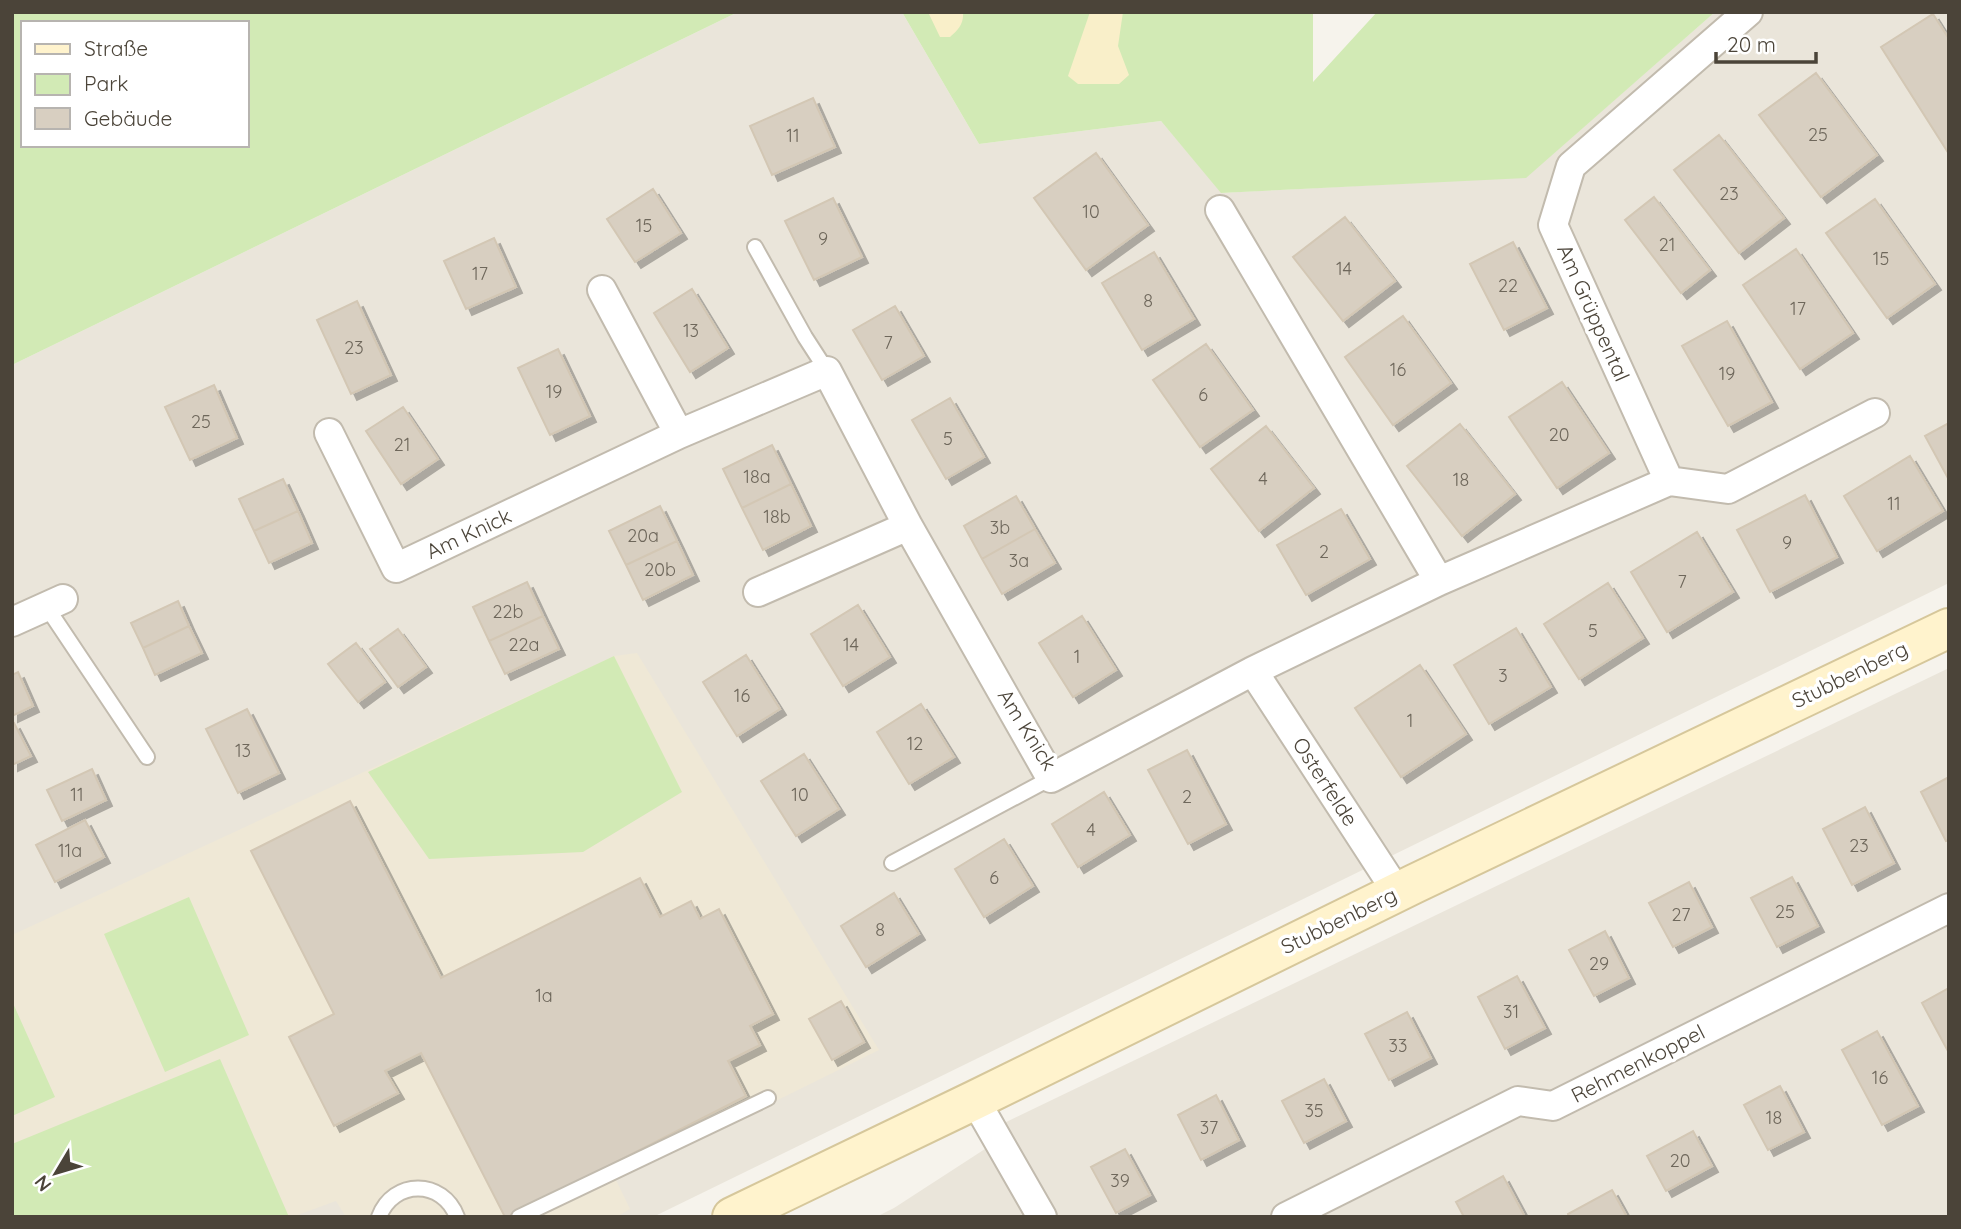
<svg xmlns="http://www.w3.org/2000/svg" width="1961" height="1229" font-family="Quicksand,sans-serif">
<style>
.residential{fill:#eae5da}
.education{fill:#efe8d6}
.green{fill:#d2eab5;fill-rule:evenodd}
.sand{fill:#f9efc9}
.building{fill:#d8cfc1;stroke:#d3c7b4;stroke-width:2;filter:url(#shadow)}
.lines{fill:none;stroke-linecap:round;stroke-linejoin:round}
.lane-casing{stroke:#c2bbae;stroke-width:18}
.street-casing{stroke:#c2bbae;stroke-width:32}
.secondary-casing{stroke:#d6c79b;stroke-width:42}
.lane{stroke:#fff;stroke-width:14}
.street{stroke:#fff;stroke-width:28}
.secondary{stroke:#fff3cd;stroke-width:38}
.labels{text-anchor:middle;stroke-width:7;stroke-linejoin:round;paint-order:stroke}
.number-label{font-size:18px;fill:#6e675b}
.street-label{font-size:21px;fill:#4b4439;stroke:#fff}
</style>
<defs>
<filter id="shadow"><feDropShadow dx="6" dy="6" stdDeviation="0" flood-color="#0004"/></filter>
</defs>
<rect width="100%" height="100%" fill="#f6f3ec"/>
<path class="residential" d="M738,12H902L979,144L1161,121L1222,193L1526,177L1715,12H1949V583L653,1217H12V365Z
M1949,668V1217H876L894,1208L985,1149L998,1126Z"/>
<path class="education" d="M637,653L879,1050L616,1180L630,1209L616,1217H346L336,1201L292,1217H12V935L614,656Z"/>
<path class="green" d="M12,12H738L12,365ZM23,23H247V145H23Z
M902,12H1313V82L1377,12H1715L1526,178L1221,193L1161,121L979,144Z
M614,656L682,792L583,852L429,859L368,772Z
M189,897L249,1035L165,1072L104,934Z
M12,1001L55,1097L12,1116Z
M220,1059L289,1217H12V1144Z"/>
<path class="sand" d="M928,12H963C964,24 958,30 950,37H940Z
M1090,12H1123L1118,46L1129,75L1119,84H1078L1068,76Z"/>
<path class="building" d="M1933,14L1949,39V154L1881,47Z
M1816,73L1877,155L1821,197L1759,115Z
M813,98L835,147L772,175L750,126Z
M1719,135L1784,218L1739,253L1674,170Z
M1096,153L1148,225L1086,270L1034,198Z
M653,189L681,233L635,262L607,219Z
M1654,197L1710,270L1681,293L1625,220Z
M833,198L862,257L814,280L785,221Z
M1875,199L1935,284L1887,318L1826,233Z
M1345,217L1395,281L1343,321L1293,257Z
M494,238L516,287L466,309L444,261Z
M1513,242L1547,308L1504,330L1470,264Z
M1796,249L1853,333L1800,369L1743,285Z
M1154,252L1194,319L1142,350L1102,283Z
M692,289L728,348L690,372L654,313Z
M357,301L391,375L351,394L317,320Z
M895,306L924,356L882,380L853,330Z
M1403,316L1451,383L1393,425L1345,357Z
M1727,321L1772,402L1728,426L1682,346Z
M1206,344L1253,410L1200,447L1153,380Z
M558,349L590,416L550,435L518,368Z
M1562,382L1609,453L1557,488L1509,417Z
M214,385L237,438L190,460L165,407Z
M950,398L984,457L946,479L912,420Z
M403,407L438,459L401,484L366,431Z
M1949,423V480L1925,436Z
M1460,424L1515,494L1462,536L1407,466Z
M1266,426L1314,488L1259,531L1211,469Z
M772,445L791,484L742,508L723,469Z
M1910,456L1943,511L1877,551L1844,496Z
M283,479L298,511L254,531L239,499Z
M791,484L811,526L763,550L742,508Z
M1805,495L1837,557L1770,592L1737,530Z
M1016,496L1035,529L982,559L964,526Z
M660,506L677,541L626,565L609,531Z
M1341,509L1370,559L1306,595L1277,545Z
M298,511L312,543L269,563L254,531Z
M1035,529L1055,563L1002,594L982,559Z
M1697,532L1733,592L1667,632L1631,572Z
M677,541L693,575L643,600L626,565Z
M527,582L543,616L489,641L473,607Z
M1608,583L1643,638L1579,679L1544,624Z
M178,601L189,626L143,648L131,623Z
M858,605L890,657L843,686L811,634Z
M543,616L559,649L505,674L489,641Z
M1082,616L1116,670L1073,697L1039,643Z
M189,626L202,653L155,675L143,648Z
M1516,628L1551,687L1489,724L1454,665Z
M398,629L426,667L398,687L370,649Z
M356,643L385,682L358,702L328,664Z
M746,655L780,709L737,736L703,682Z
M1420,665L1466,734L1401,777L1355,708Z
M18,672L33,706L12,716V675Z
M921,704L954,757L909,784L877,732Z
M247,709L279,773L238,793L206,729Z
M14,723L31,756L12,765V724Z
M1187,750L1226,824L1188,844L1148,770Z
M804,754L839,809L796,836L761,781Z
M92,769L106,800L62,821L47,790Z
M1949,777V840L1946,841L1921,792Z
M1104,792L1130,835L1078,867L1052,824Z
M350,801L441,978L640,878L660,917L691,901L700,919L719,909L773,1014L750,1026L760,1045L728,1061L746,1096L508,1217H505L421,1053L385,1071L398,1093L334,1126L289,1037L334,1014L251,851Z
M1865,807L1894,863L1852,885L1823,829Z
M85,820L104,857L55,882L36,845Z
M1004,839L1033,886L984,917L955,869Z
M1792,877L1818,926L1777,947L1751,898Z
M1689,882L1712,927L1673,947L1649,903Z
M894,893L919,934L866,967L841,926Z
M1605,931L1629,978L1594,996L1569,950Z
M1517,976L1545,1028L1505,1049L1478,997Z
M1949,988V1053L1922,1003Z
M841,1001L864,1042L832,1060L809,1019Z
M1407,1012L1431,1058L1389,1080L1365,1034Z
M1877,1031L1918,1106L1882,1125L1842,1050Z
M1324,1079L1346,1121L1304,1143L1282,1101Z
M1780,1086L1804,1132L1768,1150L1744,1105Z
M1216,1095L1239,1140L1201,1160L1178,1115Z
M1693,1131L1712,1166L1666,1191L1647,1156Z
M1125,1149L1150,1195L1116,1213L1091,1167Z
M1503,1176L1525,1217H1464L1456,1202Z
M1612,1190L1627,1217H1569L1568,1214Z"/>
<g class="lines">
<defs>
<path id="lane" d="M755,247L805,337L827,371
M46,606L147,757
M892,863L1051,778
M379,1217C393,1179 443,1179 457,1217
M519,1217L768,1098"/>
<path id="street" d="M1220,210L1439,581
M602,290L679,434
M329,433L396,568L679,434L827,371L908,526L1051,778L1253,671L1439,581L1669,481L1728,489L1875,413
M1669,481L1553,225L1571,166L1748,12
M758,592L908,526
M12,622L63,599
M1253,671L1397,892
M975,1100L1042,1217
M1286,1217L1518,1101L1553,1106L1949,908"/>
<path id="secondary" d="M732,1217L975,1100L1414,884L1949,628"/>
</defs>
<use href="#lane" class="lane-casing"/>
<use href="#street" class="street-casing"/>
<use href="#secondary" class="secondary-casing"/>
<use href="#lane" class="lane"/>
<use href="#street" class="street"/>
<use href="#secondary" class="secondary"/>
</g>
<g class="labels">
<g class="number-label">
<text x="1818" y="141">25</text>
<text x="793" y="142">11</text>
<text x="1729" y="200">23</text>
<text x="1091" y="218">10</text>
<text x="644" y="232">15</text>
<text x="823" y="245">9</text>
<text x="1667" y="251">21</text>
<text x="1881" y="265">15</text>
<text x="1344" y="275">14</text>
<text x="480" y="280">17</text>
<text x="1508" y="292">22</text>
<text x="1148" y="307">8</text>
<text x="1798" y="315">17</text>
<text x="691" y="337">13</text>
<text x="888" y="349">7</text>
<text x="354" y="354">23</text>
<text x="1398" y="376">16</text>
<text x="1727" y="380">19</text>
<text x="554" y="398">19</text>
<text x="1203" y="401">6</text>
<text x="201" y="428">25</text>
<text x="1559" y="441">20</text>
<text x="948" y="445">5</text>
<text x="402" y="451">21</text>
<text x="757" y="483">18a</text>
<text x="1263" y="485">4</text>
<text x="1461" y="486">18</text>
<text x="1894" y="510">11</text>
<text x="777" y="523">18b</text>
<text x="1000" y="534">3b</text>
<text x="643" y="542">20a</text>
<text x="1787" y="549">9</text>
<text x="1324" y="558">2</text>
<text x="1019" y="567">3a</text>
<text x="660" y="576">20b</text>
<text x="1682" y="588">7</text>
<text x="508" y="618">22b</text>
<text x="1593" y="637">5</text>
<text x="524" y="651">22a</text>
<text x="851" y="651">14</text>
<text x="1077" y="663">1</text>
<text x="1503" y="682">3</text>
<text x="742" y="702">16</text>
<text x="1410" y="727">1</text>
<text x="915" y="750">12</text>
<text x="243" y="757">13</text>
<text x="77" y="801">11</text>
<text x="800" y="801">10</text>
<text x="1187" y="803">2</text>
<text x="1091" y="836">4</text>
<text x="1859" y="852">23</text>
<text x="70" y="857">11a</text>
<text x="994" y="884">6</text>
<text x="1785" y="918">25</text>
<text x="1681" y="921">27</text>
<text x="880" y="936">8</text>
<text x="1599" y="970">29</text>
<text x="544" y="1002">1a</text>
<text x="1511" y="1018">31</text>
<text x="1398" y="1052">33</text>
<text x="1880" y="1084">16</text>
<text x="1314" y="1117">35</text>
<text x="1774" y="1124">18</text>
<text x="1209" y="1134">37</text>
<text x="1680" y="1167">20</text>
<text x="1120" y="1187">39</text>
</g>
<g class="street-label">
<text transform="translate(1593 313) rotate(66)" y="7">Am Grüppental</text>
<text transform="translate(469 534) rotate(-25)" y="7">Am Knick</text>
<text transform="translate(1850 675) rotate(-26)" y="7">Stubbenberg</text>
<text transform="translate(1027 730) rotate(58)" y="7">Am Knick</text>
<text transform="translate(1325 782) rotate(57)" y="7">Osterfelde</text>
<text transform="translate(1339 921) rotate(-26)" y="7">Stubbenberg</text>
<text transform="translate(1638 1064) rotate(-27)" y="7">Rehmenkoppel</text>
</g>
</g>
<rect width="1961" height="1229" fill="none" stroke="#4b4439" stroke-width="28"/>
<rect x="21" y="21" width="228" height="126" fill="#ffffff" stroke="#b7b4b0" stroke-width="2"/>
<rect x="35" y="44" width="35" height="10" fill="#fff3cd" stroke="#b7b4b0" stroke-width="2"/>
<text x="84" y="56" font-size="21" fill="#4b4439">Straße</text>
<rect x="35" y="74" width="35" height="21" fill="#d2eab5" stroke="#b7b4b0" stroke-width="2"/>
<text x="84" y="91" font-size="21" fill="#4b4439">Park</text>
<rect x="35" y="108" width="35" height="21" fill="#d8cfc1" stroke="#b7b4b0" stroke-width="2"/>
<text x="84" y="126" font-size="21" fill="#4b4439">Gebäude</text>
<g transform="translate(56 1173) rotate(232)" stroke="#ffffff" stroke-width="5" paint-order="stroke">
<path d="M0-5L12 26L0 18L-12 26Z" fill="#4b4439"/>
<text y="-10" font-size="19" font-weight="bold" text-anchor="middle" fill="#4b4439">N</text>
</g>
<path d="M1716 52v10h100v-10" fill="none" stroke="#4b4439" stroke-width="3.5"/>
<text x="1727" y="52" font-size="21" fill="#4b4439" stroke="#ffffff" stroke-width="5" paint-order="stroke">20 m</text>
</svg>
